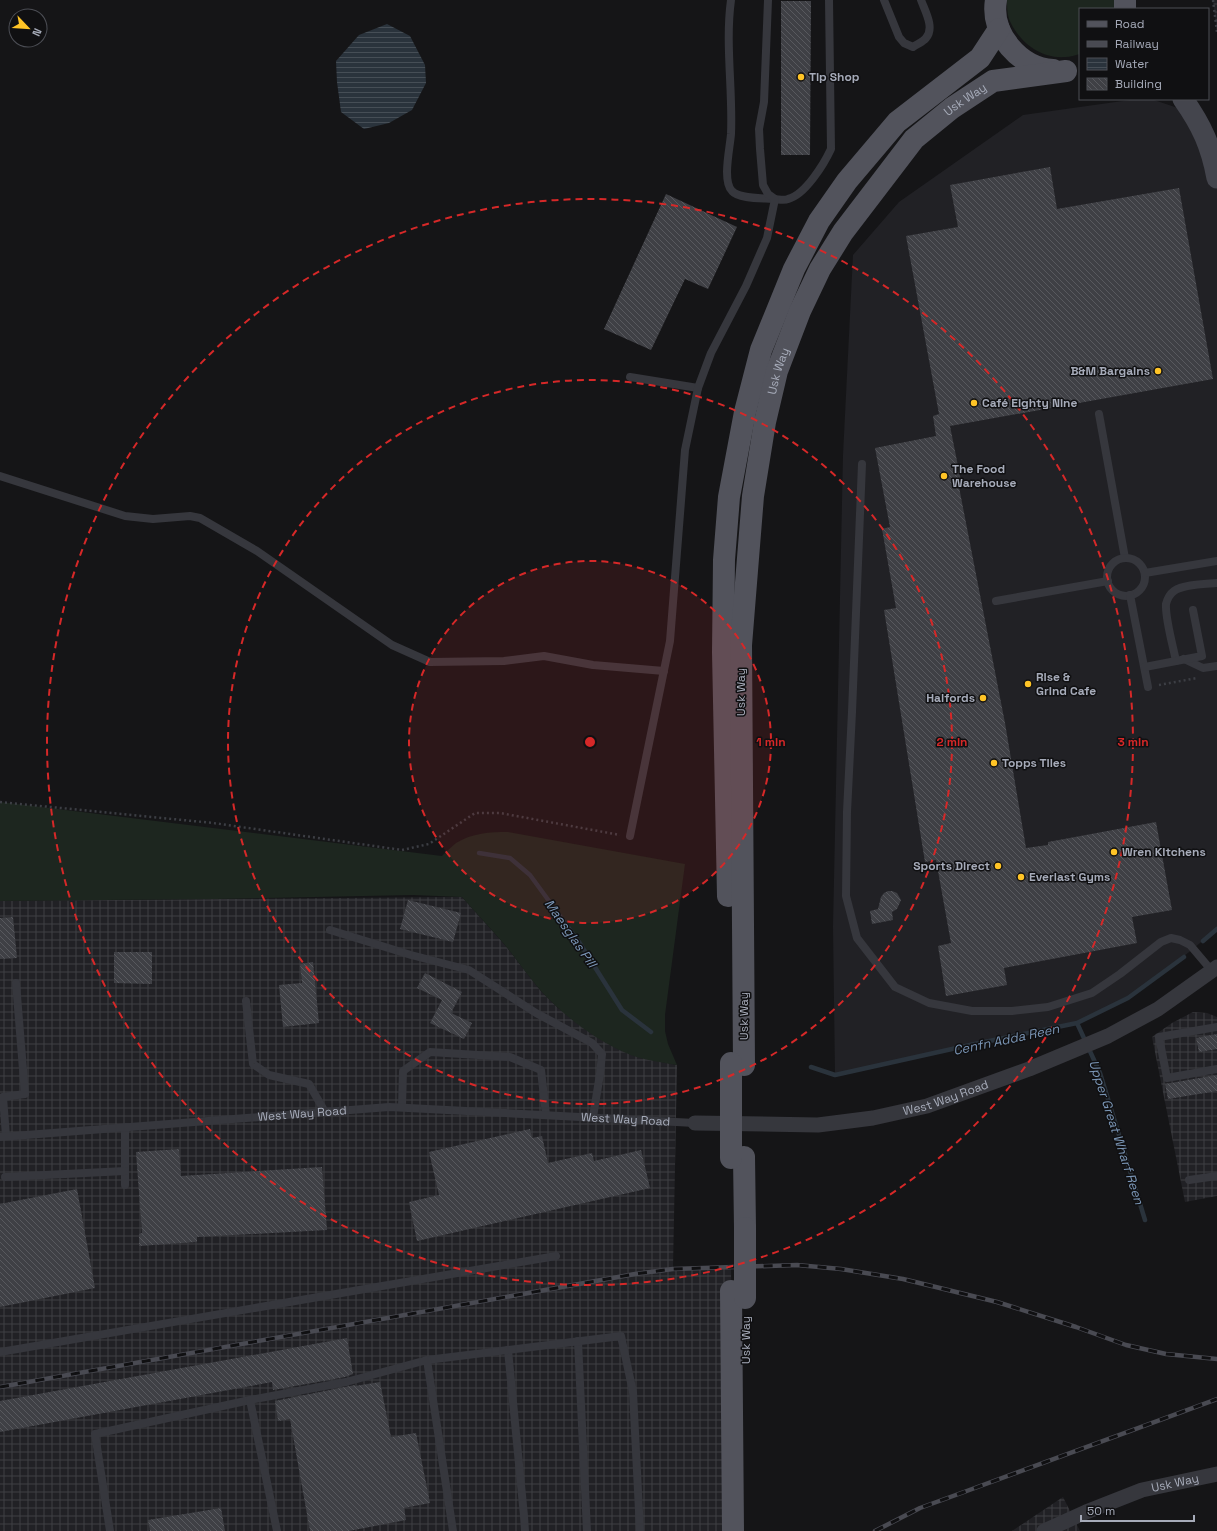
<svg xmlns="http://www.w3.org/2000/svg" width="1217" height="1531" font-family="'Space Grotesk',sans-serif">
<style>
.built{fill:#212125}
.industrial{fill:url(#industrial-grid)}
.grass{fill:#1d261f}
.water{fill:url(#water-rules)}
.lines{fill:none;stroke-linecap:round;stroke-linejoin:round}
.stream{stroke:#2a333c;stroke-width:4.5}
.building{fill:url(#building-back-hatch)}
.path{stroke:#3c3e44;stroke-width:2.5;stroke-dasharray:2 3;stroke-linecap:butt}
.lane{stroke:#36373d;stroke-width:8}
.street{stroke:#36373d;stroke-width:15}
.secondary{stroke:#44454d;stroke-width:21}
.primary{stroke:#52535c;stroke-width:22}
.rail-casing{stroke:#494a52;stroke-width:4.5}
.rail{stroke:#101012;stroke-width:3;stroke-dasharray:9;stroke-linecap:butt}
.primary-bridge{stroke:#52535c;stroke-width:22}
.ring{fill:none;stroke:#d62828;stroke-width:2;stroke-dasharray:7 5}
.poi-dot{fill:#ffc426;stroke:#101012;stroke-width:1.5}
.labels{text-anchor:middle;stroke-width:3;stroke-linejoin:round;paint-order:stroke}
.poi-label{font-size:12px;font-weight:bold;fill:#a6abb9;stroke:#101012;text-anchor:start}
.street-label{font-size:12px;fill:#a6abb9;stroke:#101012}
.water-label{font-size:13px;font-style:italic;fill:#7b96b6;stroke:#101012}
.centre{fill:#d62828;stroke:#101012;stroke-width:2}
.ring-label{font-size:12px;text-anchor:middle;font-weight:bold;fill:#d62828;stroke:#101012;stroke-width:3;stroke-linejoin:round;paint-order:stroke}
</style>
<defs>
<pattern id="industrial-grid" width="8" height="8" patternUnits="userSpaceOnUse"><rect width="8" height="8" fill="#212125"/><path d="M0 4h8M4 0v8" fill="none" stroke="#3e3f43"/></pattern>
<pattern id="water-rules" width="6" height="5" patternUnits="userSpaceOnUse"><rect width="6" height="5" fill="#2a333c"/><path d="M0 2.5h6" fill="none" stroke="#464e56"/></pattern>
<pattern id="building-back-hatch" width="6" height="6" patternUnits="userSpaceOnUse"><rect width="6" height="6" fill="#3f4045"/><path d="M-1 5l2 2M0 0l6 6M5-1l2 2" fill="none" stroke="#58595e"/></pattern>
</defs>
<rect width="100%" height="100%" fill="#151517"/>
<path class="built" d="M1137,99H1151L1193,113L1217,178V929L1166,971L1128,998L1077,1023L970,1045L835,1075L833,927L843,455L853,255L899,202L1023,115Z"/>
<path class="industrial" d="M1213,0H1217V32Z
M462,897L505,945L540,990L558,1008L647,1059L677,1065L673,1268H731L733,1531H0V901Z
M1193,1012L1207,1013L1217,1017V1196L1185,1202L1152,1037L1172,1023Z
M1063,1497L1080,1531H1012Z"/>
<path class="grass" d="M1007,0H1117V9H1080V54C1075,55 1070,57 1065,57C1040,59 1018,41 1009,19C1007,13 1007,6 1007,0Z
M0,802L442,856C446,852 451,847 456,843C472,833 490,832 508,832L685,864L665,1015V1031L668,1044L677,1065C660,1062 642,1060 626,1053C594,1039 564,1016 541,991C528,976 517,960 505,945C491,929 476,913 462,897L413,895L216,899L0,901Z"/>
<path class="water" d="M387,24L410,36L425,65L426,83L412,110L389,123L364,129L341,112L337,82L336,61L359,35Z"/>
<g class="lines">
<path class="stream" d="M479,853L510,858L530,875L579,942L622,1010L651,1032
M1203,941L1217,929
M1077,1023L1100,1073L1145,1220
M811,1067L835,1075L970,1045L1077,1023L1128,998L1184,957"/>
</g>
<path class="building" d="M781,1H811L810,155H781Z
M1050,167L1057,209L1179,188L1213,379L950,426L962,486L959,487L1005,723L1026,848L1048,845V842L1156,822L1172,910L1132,917L1137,943L1004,968L1007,985L946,996L938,946L951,943L936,860L925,862L884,610L896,608L882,529L890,527L875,448L936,436L933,416L939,414L906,236L958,227L950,185Z
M666,194L737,227L708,289L685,279L651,350L604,329Z
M888,891H892L897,893L901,900L897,909L892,912L893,920L872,924L870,911L878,909L881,897L884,893Z
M408,900L461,913L453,942L400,929Z
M13,917L17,958L0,959V918Z
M114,952H152V984L114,983Z
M313,962L319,1023L283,1027L279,985L302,983L300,964Z
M425,973L462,992L451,1013L472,1023L464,1039L430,1023L442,1000L417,988Z
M1217,1034V1049L1199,1052L1196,1038Z
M1217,1075V1091L1168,1099L1165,1084Z
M530,1129L532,1138L542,1136L548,1163L592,1153L594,1161L641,1150L650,1188L417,1241L409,1202L439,1195L429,1152Z
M179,1149L181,1176L322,1167L327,1230L197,1237V1242L139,1246V1234L142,1233L136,1152Z
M77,1189L95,1288L0,1307V1204Z
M347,1338L353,1374L345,1377L273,1390L272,1382L0,1432V1401Z
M380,1382L391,1437L416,1433L430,1503L404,1508L406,1520L349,1531H310L290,1419L278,1421L275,1401L355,1385V1386Z
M221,1508L225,1531H150L148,1520Z"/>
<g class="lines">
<path class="path" d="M1213,0L1217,32
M1159,685L1197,678
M0,802L213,823L402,850L429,844L475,813H500L620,835"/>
<g class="lane">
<path d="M731,0C725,44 733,90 731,134C730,148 722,181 732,191C739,199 763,198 773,199C778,199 784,201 788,199C805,195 824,164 831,149L829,0"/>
<path d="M884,0L899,37L904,43L913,47C917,44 923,42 926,38C935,28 925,11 921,0"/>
<path d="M630,377L698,388"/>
<path d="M1099,414L1125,558"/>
<path d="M862,464L852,712L847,812L846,896L857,938L895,987L929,1003L972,1011H1012L1048,1007L1092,993L1120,974L1161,942L1171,938L1180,940L1190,945L1212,971"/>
<path d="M0,476L125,516L153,519L190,516L200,518L257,551L392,645L430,662L504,661L544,656L593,665L664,671"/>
<circle cx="1126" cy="577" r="19"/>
<path d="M1145,573L1217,561"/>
<path d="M1130,595L1148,687"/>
<path d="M996,601L1108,581"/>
<path d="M1184,659L1203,668L1217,666"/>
<path d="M1176,661C1173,646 1165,618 1166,604C1167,600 1170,594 1174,591C1183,584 1206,584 1217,583"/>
<path d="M1145,667L1202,656L1193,610"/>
<path d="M630,836L670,641L685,450L698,388L711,353L746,286L767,238L775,199L768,194L763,185L760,149L759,129L764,102L768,0"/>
<path d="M330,930L411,955L469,970L536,1013L592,1043L602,1054L600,1074L593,1117"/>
<path d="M246,1001L253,1064L269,1075L309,1084L325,1112"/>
<path d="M1217,1027L1159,1037L1167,1078L1217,1069"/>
<path d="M402,1107L403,1071L430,1052L510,1057L541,1070L546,1115"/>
<path d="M125,1127V1185"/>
<path d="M6,1136L3,1097L25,1094L16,983"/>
<path id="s1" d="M0,1137L389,1107L695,1123"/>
<path d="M5,1177L125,1171"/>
<path d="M1189,1180L1217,1176"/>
<path d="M578,1341L587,1531"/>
<path d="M508,1350L524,1516L525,1531"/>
<path d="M0,1352L556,1256"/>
<path d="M427,1360L621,1336L633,1392L640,1531"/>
<path d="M110,1531L95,1434L250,1400"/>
<path d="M277,1531L250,1400L346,1382L427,1360L453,1531"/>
</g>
<g class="street">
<path id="s2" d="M695,1123L818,1125L873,1118L927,1106L1029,1069L1108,1036L1158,1009L1217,967"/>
<path id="s3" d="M1044,1531L1086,1512L1142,1490L1217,1474"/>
</g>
<path class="secondary" d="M1183,99C1202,126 1211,146 1217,178"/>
<g class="primary">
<path d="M996,0C990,34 1020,68 1053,70"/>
<path d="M1125,9V0"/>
<path d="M728,896L723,652L724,560L729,497L745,412L761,350L794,269L819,221L847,181L897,122L980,58L999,29"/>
<path id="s4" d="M744,1065L741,645L753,496L765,422L777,371L800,311L820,269L843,232L914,139L952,108L993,81L1066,71"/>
<path d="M744,1157L745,1228"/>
<path d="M731,1291L733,1531"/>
</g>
<defs>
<path id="rail" d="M0,1387L635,1274L673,1269L797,1265L841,1269L903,1279L997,1302L1076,1327L1126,1345L1166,1354L1217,1359
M875,1531L920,1508L964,1492L1217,1399"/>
</defs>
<use href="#rail" class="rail-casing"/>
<use href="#rail" class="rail"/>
<path class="primary-bridge" d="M731,1063V1158
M745,1228V1298"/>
</g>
<circle cx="590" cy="742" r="181" fill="#d62828" fill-opacity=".12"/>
<g class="ring">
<circle cx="590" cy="742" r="181"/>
<circle cx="590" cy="742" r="362"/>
<circle cx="590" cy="742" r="543"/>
</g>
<g class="poi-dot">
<circle cx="801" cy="77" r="4"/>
<circle cx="1158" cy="371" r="4"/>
<circle cx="974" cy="403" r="4"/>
<circle cx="944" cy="476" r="4"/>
<circle cx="1028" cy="684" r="4"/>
<circle cx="983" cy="698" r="4"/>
<circle cx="994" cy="763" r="4"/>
<circle cx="1114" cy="852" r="4"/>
<circle cx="998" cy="866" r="4"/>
<circle cx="1021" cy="877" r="4"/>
</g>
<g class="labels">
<g class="poi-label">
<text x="809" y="81">Tip Shop</text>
<text x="1150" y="375" text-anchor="end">B&amp;M Bargains</text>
<text x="982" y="407">Café Eighty Nine</text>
<text x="952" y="473">The Food<tspan x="952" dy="14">Warehouse</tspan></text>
<text x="1036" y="681">Rise &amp;<tspan x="1036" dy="14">Grind Cafe</tspan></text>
<text x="975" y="702" text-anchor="end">Halfords</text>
<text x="1002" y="767">Topps Tiles</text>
<text x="1122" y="856">Wren Kitchens</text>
<text x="990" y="870" text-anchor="end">Sports Direct</text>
<text x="1029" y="881">Everlast Gyms</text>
</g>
<g class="street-label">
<text dy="4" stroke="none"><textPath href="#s4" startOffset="1033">Usk Way</textPath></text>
<text dy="4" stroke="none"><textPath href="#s4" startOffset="697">Usk Way</textPath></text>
<text transform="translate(741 692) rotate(-90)" y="4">Usk Way</text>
<text transform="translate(744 1016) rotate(-90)" y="4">Usk Way</text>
<text dy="4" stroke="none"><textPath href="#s2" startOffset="254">West Way Road</textPath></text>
<text dy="4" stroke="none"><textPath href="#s1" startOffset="303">West Way Road</textPath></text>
<text dy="4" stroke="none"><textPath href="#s1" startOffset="627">West Way Road</textPath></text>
<text transform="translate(746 1340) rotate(-90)" y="4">Usk Way</text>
<text dy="4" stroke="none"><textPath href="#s3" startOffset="140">Usk Way</textPath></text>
</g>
<g class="water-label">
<text transform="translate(571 933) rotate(55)" y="5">Maesglas Pill</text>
<text transform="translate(1006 1039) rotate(-12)" y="5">Cenfn Adda Reen</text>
<text transform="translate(1117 1132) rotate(72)" y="5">Upper Great Wharf Reen</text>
</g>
</g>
<circle cx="590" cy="742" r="6" class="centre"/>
<g class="ring-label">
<text x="771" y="746">1 min</text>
<text x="952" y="746">2 min</text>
<text x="1133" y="746">3 min</text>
</g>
<rect x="1079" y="8" width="130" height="92" fill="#101012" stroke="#4c4e55"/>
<rect x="1087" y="21" width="20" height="6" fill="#52535c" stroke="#4c4e55"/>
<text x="1115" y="28" font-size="12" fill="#a6abb9">Road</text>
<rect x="1087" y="41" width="20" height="6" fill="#494a52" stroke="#4c4e55"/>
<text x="1115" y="48" font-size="12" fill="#a6abb9">Railway</text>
<rect x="1087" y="58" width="20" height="12" fill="url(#water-rules)" stroke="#4c4e55"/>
<text x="1115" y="68" font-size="12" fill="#a6abb9">Water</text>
<rect x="1087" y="78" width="20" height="12" fill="url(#building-back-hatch)" stroke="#4c4e55"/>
<text x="1115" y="88" font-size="12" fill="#a6abb9">Building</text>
<g transform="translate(28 28) rotate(115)"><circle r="19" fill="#101012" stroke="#4c4e55"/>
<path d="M0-3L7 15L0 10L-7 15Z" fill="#ffc426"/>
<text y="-6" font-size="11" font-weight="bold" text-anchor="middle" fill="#a6abb9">N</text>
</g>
<path d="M1081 1515v6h113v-6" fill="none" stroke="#a6abb9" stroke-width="2"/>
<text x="1087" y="1515" font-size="12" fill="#a6abb9" stroke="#101012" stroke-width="3" paint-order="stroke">50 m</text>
</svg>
